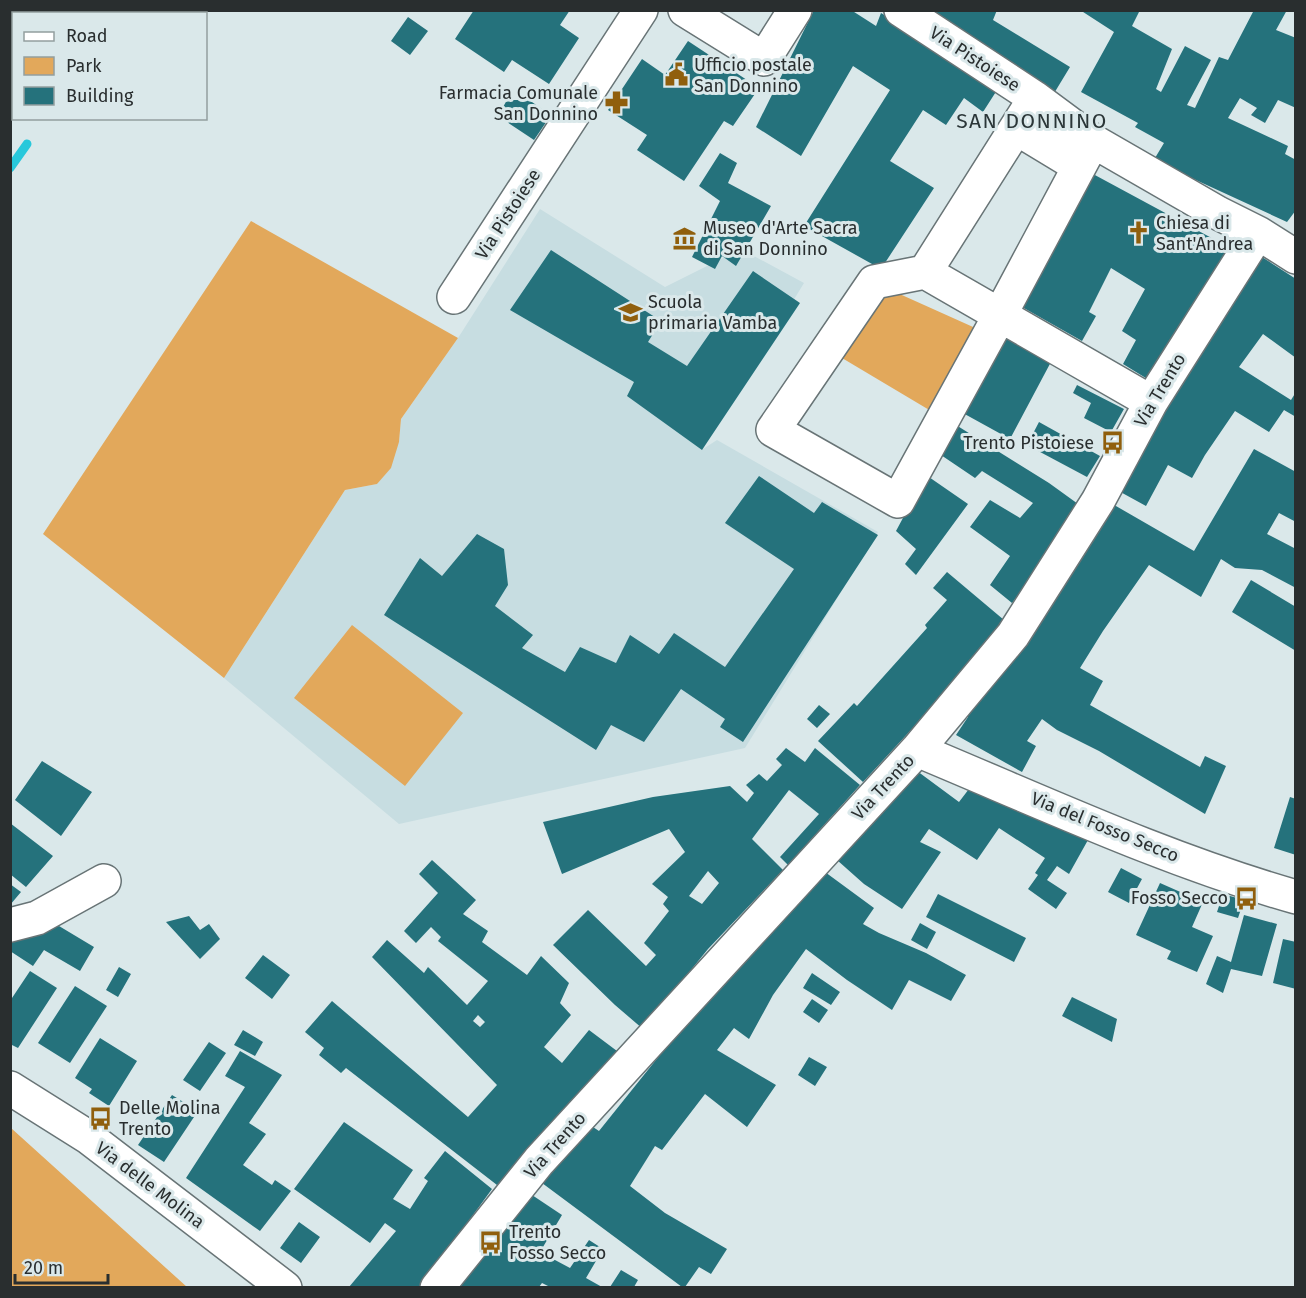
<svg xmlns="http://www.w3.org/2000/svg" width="1306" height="1298" font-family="'Fira Sans',sans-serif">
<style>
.built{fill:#c7dde1}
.green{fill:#e2a85b}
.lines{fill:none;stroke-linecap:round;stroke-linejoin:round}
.stream{stroke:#28c8db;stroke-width:9}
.canal{stroke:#28c8db;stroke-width:33}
.building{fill:#25727c;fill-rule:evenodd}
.minor-casing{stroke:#687476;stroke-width:36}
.minor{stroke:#fff;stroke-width:33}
.labels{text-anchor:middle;stroke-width:6;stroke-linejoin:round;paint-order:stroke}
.street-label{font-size:18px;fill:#292e2f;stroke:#dae8ea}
.poi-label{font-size:18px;fill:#292e2f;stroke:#dae8ea;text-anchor:start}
.quarter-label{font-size:21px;letter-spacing:1.5px;fill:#2b3638;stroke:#dae8ea}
</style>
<rect width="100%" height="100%" fill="#dae8ea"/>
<path class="built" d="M540,209L665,287L741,249L804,283L703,449L717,440L878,532L745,748L399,824L224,678L345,490L377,484L399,442L401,419L458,338Z"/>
<path class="green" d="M251,221L458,338L401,419L399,442L391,468L377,484L345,490L224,678L43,534Z
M884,287L982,331L936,414L842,358Z
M352,625L463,713L405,786L294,698Z
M10,1128H11L187,1287H11Z"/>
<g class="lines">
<path class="stream" d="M10,168L27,144"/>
<path class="canal" d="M10,13L13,10"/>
</g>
<path class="building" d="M474,10H570L560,25L579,38L549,84L512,60L504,72L455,39Z
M814,10H851L876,26L881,13L999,87L983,112L964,98L946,125L923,110L890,161L934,188L881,269L804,226L890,90L853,66L801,156L756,127Z
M915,10H997L993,20L1070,67L1053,95Z
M1080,10H1140L1132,26L1172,49L1156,89L1161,92L1185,46L1211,60L1187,105L1195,108L1219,57L1228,60L1254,10H1287L1276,30L1296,38V108L1278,100L1265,123L1251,115L1257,108L1240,98L1228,118L1288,146L1285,154L1296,160V210L1287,222L1174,170L1155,158L1164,143L1135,127L1138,123L1081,92L1114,32Z
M408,17L428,31L410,55L391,41Z
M688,41L759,88L733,126L724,121L684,181L637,150L647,135L608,110L642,59L665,75Z
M507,100H529L551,115L534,140L498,116Z
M720,153L737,163L728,183L771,206L736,266L722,256L715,269L692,257L720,201L699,186Z
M1093,174L1232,249L1149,380L1123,364L1136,340L1122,331L1145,289L1111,268L1089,312L1096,316L1082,341L1022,307Z
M551,250L661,321L648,342L687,366L753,271L800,303L702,450L627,396L634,382L510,310Z
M1262,257L1296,279V358L1263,334L1239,367L1291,400L1296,392V417L1284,410L1269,432L1235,411L1205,455L1192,478L1168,465L1146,506L1115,489Z
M1003,334L1052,360L1010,439L961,412Z
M1077,385L1124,409L1111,432L1084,418L1091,403L1073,393Z
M1039,422L1100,456L1087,477L1027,445Z
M956,425L1049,483L1085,509L1012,603L990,585L1010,556L970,527L990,500L1020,518L1033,503L982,471L975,478L938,453Z
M1254,449L1296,472V522L1279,513L1267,534L1296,549V588L1262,570L1235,568L1221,559L1201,597L1149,565L1103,631L1080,668L1103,681L1090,705L1200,767L1205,756L1226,766L1205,814L1099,751L1057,730L1042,719L1027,741L1036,746L1022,772L956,735L968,717L959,711L1109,502L1194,551Z
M926,475L968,504L916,575L905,564L916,549L896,531Z
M759,476L814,513L822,502L878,535L743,742L720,727L725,719L681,689L644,742L611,725L596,750L384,615L420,558L442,576L477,534L504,549L508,585L495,606L533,635L522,648L565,672L580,647L616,663L630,635L659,654L674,633L725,667L794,569L725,523Z
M947,572L1004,620L934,705L863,782L818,741L854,703L857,706L927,628L925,625L947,600L933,588Z
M1251,580L1296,607V651L1232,612Z
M819,705L830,714L817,728L807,719Z
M786,748L805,762L815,748L860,785L788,865L780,857L819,814L789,790L752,839L783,870L708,949L643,1029L615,1005L553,945L588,910L646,966L656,955L644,943L669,911L663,904L668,897L652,884L685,852L669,829L562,874L543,822L653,797L730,786L747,802L754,793L746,785L759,774L767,781L782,765L776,759ZM708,871L719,883L702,904L689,896Z
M42,761L92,792L61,836L15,800Z
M913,768L959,802L972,785L1093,831L1069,874L1057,866L1047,880L1067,893L1056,909L1028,889L1038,875L1035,873L1045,858L999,828L977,860L929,829L920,842L941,852L902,909L864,884L837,860Z
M1290,797L1296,799V855L1274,848Z
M10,823L53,856L26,887L10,874Z
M432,860L476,900L463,914L488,931L482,942L527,975L541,956L569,983L560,1003L571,1015L544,1047L562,1063L589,1030L617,1051L497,1185L346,1068L341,1073L319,1055L324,1048L305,1032L332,1001L468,1117L497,1085L372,957L387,940L424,973L428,967L467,1005L488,981L438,941L441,937L431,927L416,943L404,931L438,893L419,874ZM478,1015L485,1022L480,1027L473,1021Z
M1121,868L1142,879L1129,903L1108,892Z
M825,872L874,908L863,924L879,933L926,953L966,975L951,1001L909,980L892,1010L847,980L806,949L773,995L749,1039L734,1028L717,1050L776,1085L747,1127L705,1094L662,1150L655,1146L630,1186L665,1213L727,1249L711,1274L699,1267L685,1287H682L542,1183L590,1125L599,1131L700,1005Z
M1160,883L1203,902L1192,927L1213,936L1197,972L1167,959L1171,951L1136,935Z
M10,884L21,892L10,905Z
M938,894L1026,938L1014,962L926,917Z
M1223,894L1244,900L1238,918L1217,912Z
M1244,915L1277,924L1262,976L1231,969L1223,993L1206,984L1217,956L1231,962Z
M189,916L200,930L209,924L220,939L200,959L166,922Z
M920,923L936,932L927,949L911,940Z
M59,926L94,947L80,971L44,950L33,966L10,951V940Z
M1283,939L1296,942V989L1273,983Z
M263,955L290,975L272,999L245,978Z
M119,967L131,974L118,997L106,990Z
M30,971L57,988L18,1048L10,1044V1001Z
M812,973L840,992L831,1005L803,988Z
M75,986L107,1006L70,1063L38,1043Z
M1072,997L1117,1019L1112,1042L1062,1016Z
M812,999L828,1010L819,1023L803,1012Z
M243,1030L263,1042L255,1056L234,1045Z
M100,1038L137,1061L109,1106L89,1093L92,1089L75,1078Z
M209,1042L226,1053L200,1091L183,1080Z
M240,1051L282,1075L249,1123L266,1134L243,1165L272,1185L275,1180L291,1191L260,1231L186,1178L245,1087L225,1076Z
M809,1057L827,1067L815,1086L798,1075Z
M172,1095L198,1111L164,1162L138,1145Z
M344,1122L413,1170L393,1199L410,1209L428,1181L424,1178L445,1151L492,1189L473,1215L444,1261L423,1287H349L396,1231L385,1223L370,1243L294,1189Z
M529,1193L562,1215L540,1252L570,1268L589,1240L603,1249L586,1278L602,1287H550L542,1283L539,1287H458L503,1233Z
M299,1222L320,1237L301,1263L280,1248Z
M621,1270L638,1280L634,1287H610Z"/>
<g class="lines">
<defs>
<path id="minor" d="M685,10L764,59L795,10
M901,10L1035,98L1093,141L1218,213L1258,233L1296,257
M1016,128L1079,166
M1093,141L1000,315L898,501L773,430L874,282L925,272L1151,402
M925,272L1035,98
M454,297L641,10
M917,750C1042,802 1166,860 1296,897
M10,925L37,918L104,881
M10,1088L88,1137L285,1288
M437,1288L539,1161L917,750L1013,635L1098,501L1151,402L1258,233"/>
</defs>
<use href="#minor" class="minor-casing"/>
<use href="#minor" class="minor"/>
</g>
<defs>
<symbol id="civic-bare" viewBox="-9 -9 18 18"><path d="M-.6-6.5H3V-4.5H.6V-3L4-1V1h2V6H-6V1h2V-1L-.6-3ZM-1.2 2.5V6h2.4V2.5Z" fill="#905f0d" stroke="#dae8ea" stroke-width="2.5" paint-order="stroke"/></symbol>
<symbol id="pharmacy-bare" viewBox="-9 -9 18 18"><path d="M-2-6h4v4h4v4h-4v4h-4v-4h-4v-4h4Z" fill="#905f0d" stroke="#dae8ea" stroke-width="2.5" paint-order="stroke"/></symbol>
<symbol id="church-bare" viewBox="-9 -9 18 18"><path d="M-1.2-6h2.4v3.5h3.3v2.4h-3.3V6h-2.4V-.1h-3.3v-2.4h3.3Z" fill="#905f0d" stroke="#dae8ea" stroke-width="2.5" paint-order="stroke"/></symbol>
<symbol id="museum-bare" viewBox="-9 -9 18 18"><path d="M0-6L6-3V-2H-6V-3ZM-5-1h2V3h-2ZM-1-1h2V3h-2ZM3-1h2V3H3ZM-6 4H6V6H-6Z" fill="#905f0d" stroke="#dae8ea" stroke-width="2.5" paint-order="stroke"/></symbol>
<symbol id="school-bare" viewBox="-9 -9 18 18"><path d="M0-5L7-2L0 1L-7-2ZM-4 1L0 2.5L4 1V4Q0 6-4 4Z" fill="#905f0d" stroke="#dae8ea" stroke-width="2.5" paint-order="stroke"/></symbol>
<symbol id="bus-bare" viewBox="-9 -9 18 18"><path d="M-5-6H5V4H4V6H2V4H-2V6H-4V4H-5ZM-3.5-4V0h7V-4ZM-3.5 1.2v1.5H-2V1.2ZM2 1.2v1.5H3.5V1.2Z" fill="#905f0d" stroke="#dae8ea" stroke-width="2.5" paint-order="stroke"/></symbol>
</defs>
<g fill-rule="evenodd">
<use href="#civic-bare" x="660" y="58" width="33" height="33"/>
<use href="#pharmacy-bare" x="600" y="86" width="33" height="33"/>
<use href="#church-bare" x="1122" y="216" width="33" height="33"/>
<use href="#museum-bare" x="668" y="222" width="33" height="33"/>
<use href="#school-bare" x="614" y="296" width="33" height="33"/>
<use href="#bus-bare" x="1096" y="426" width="33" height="33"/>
<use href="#bus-bare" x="1230" y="882" width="33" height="33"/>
<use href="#bus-bare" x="84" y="1102" width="33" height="33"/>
<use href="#bus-bare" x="474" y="1226" width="33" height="33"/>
</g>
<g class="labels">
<g class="street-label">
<text transform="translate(975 59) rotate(33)" y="6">Via Pistoiese</text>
<text transform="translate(508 214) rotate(-57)" y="6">Via Pistoiese</text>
<text transform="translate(1160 390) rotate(-59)" y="6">Via Trento</text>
<text transform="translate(883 787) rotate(-47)" y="6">Via Trento</text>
<text transform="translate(1105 827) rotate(22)" y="6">Via del Fosso Secco</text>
<text transform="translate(555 1145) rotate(-48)" y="6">Via Trento</text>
<text transform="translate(150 1185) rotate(37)" y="6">Via delle Molina</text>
</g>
<g class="poi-label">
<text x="694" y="71">Ufficio postale<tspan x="694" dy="21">San Donnino</tspan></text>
<text x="598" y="99" text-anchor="end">Farmacia Comunale<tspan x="598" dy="21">San Donnino</tspan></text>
<text x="1156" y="229">Chiesa di<tspan x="1156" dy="21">Sant'Andrea</tspan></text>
<text x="703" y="234">Museo d'Arte Sacra<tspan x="703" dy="21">di San Donnino</tspan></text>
<text x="648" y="308">Scuola<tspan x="648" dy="21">primaria Vamba</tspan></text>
<text x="1094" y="449" text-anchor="end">Trento Pistoiese</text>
<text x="1228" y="904" text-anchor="end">Fosso Secco</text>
<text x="119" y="1114">Delle Molina<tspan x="119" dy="21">Trento</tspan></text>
<text x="509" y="1238">Trento<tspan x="509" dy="21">Fosso Secco</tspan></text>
</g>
<g class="quarter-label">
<text x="1032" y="128">SAN DONNINO</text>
</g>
</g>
<rect width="1306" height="1298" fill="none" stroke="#292e2f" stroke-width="24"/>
<rect x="12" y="12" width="195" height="108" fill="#dae8ea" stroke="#939e9f" stroke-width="1.5"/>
<rect x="24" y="32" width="30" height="9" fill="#ffffff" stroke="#939e9f" stroke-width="1.5"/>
<text x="66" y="42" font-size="18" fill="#292e2f">Road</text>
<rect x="24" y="57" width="30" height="18" fill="#e2a85b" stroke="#939e9f" stroke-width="1.5"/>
<text x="66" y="72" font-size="18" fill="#292e2f">Park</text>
<rect x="24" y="87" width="30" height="18" fill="#25727c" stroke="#939e9f" stroke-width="1.5"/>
<text x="66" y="102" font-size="18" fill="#292e2f">Building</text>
<path d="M15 1274v9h93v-9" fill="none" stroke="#292e2f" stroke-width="3"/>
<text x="24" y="1274" font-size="18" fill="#292e2f" stroke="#dae8ea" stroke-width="4.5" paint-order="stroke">20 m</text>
</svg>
